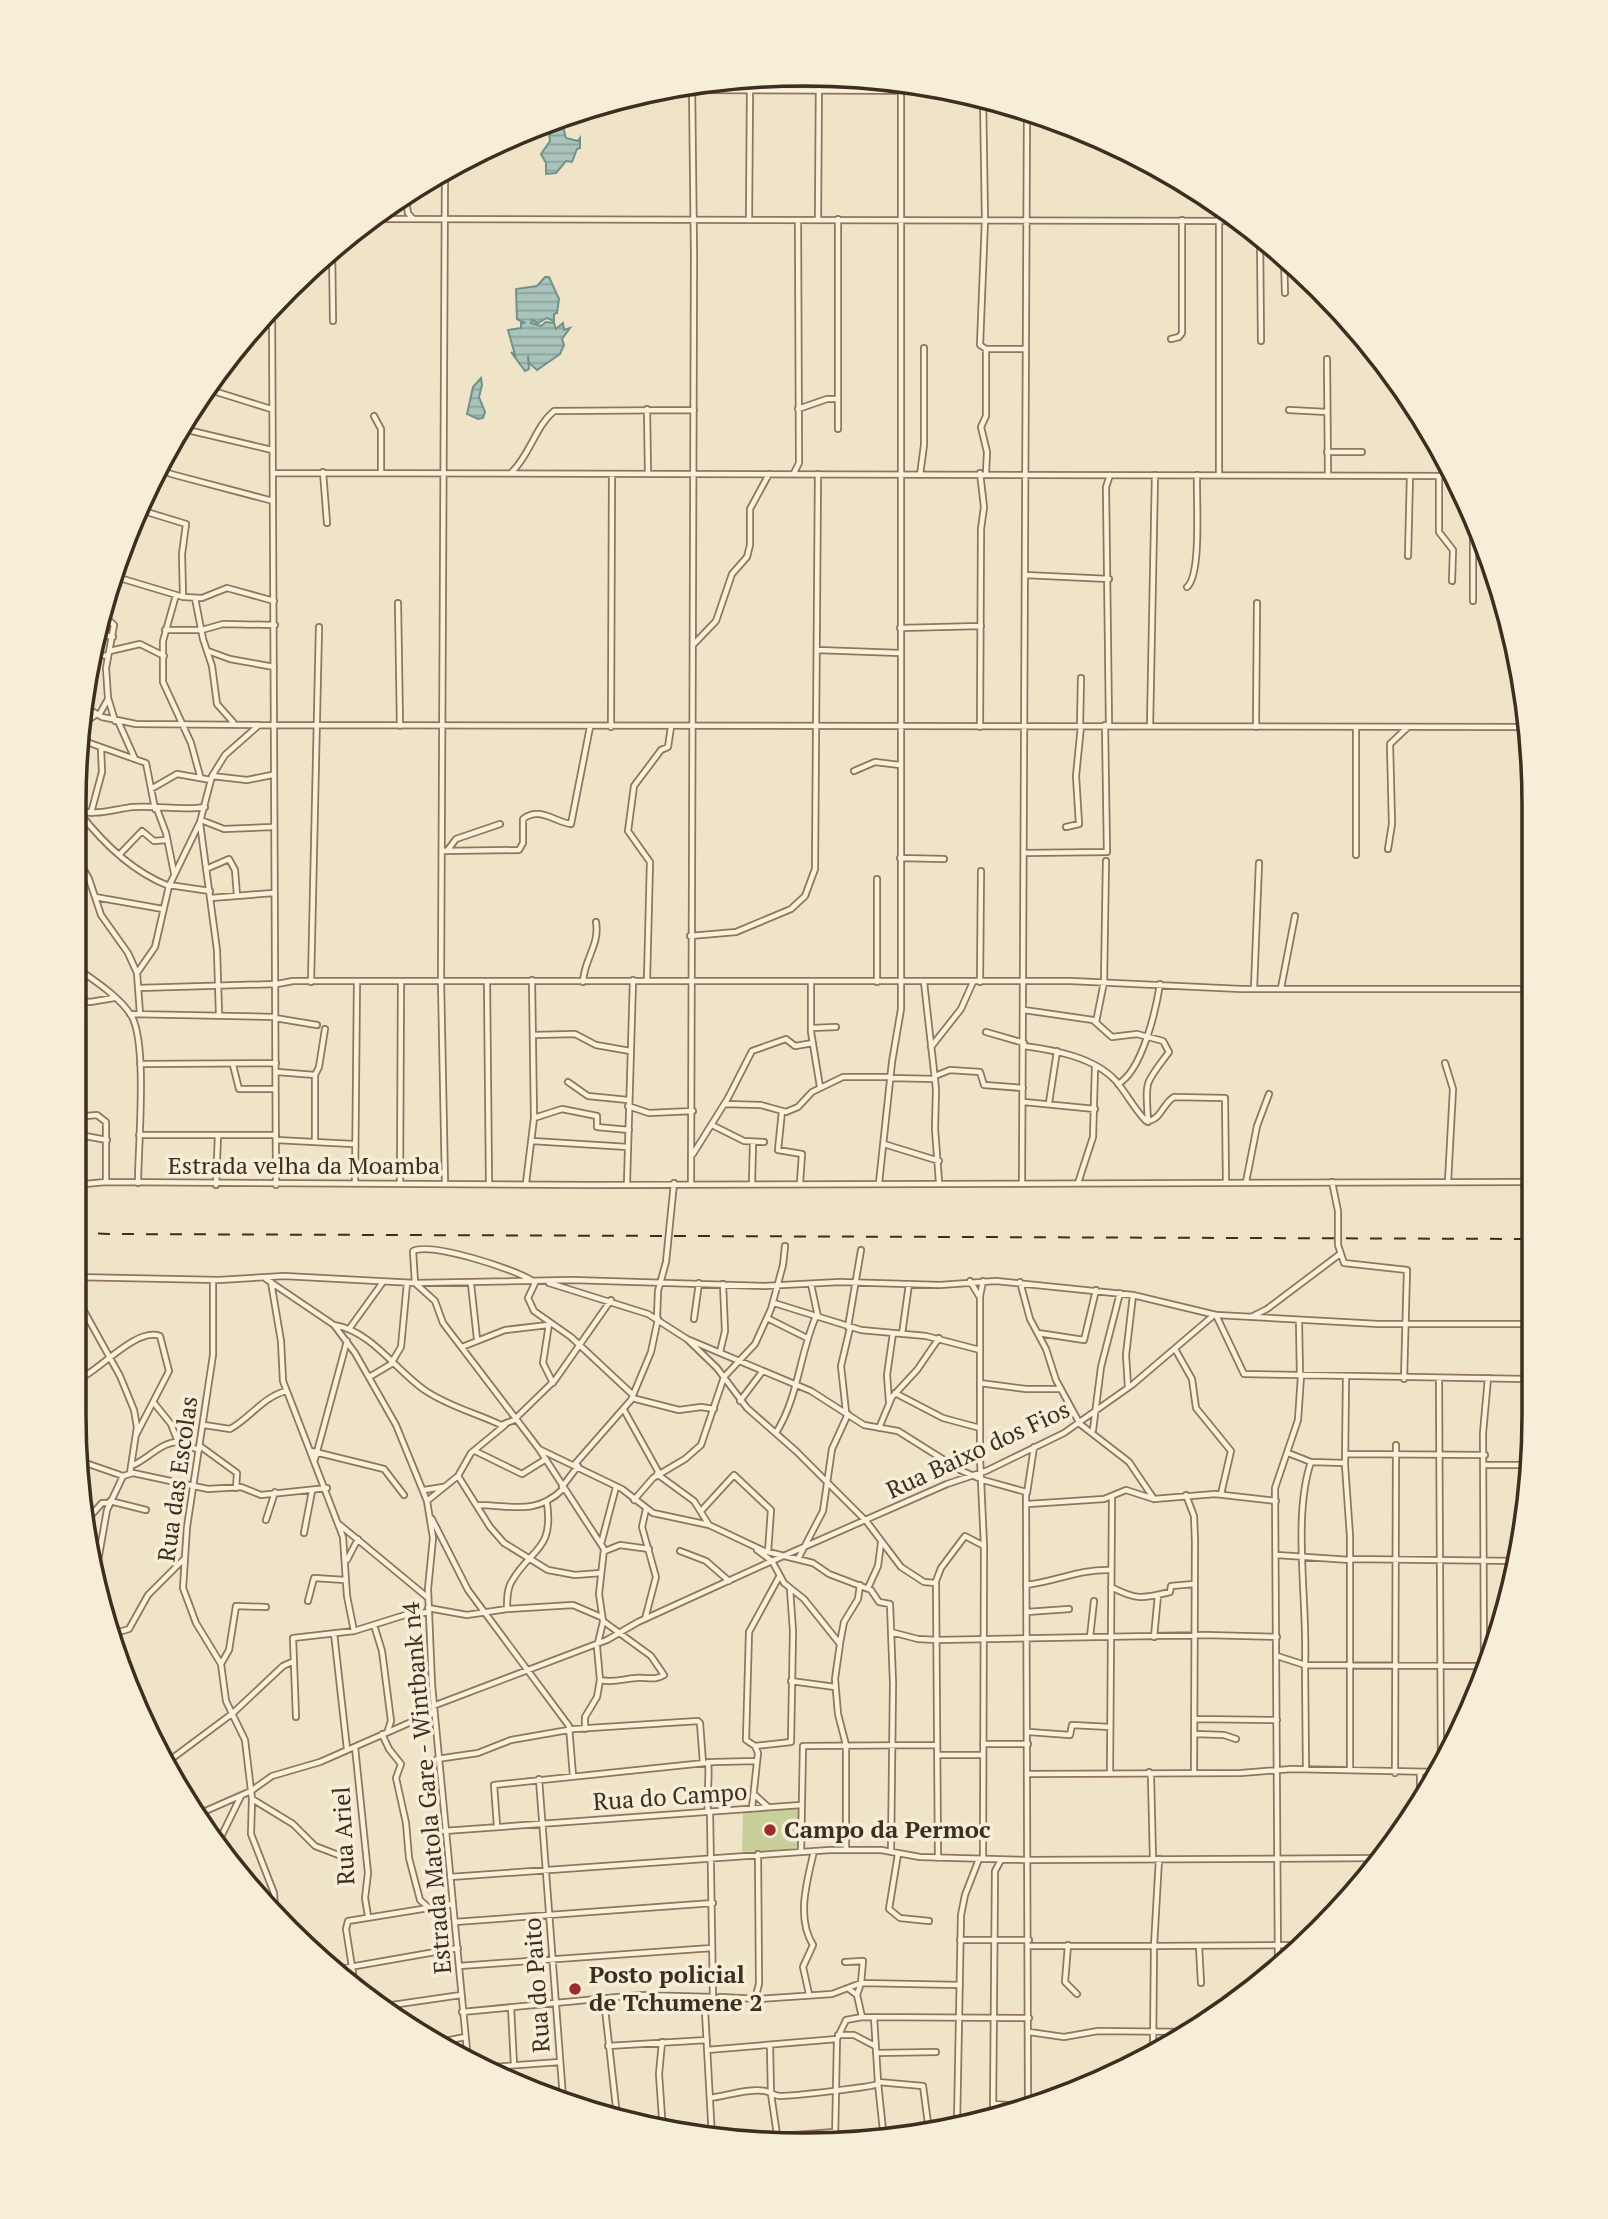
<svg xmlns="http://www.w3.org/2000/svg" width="1608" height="2219" font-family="'PT Serif',serif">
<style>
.garden{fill:#c9cf9b}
.water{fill:url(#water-rules);stroke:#6f938a;stroke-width:2}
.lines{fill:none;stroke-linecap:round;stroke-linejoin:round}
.minor-casing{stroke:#8d765c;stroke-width:8}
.minor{stroke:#faf1dc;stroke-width:4.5}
.rail{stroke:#3d2e20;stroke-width:2;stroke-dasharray:12 12;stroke-linecap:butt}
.poi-dot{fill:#9e2a2b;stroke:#f7eed8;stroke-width:2.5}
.labels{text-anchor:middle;stroke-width:7;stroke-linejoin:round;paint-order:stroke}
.street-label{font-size:24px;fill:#3d2e20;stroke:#f7eed8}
.poi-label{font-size:24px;font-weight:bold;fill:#3d2e20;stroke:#f7eed8;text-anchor:start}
.rim{fill:none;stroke:#3d2e20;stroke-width:3.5}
</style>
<defs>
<pattern id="water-rules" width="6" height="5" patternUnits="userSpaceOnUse" patternTransform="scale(1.75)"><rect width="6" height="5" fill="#a9c4bc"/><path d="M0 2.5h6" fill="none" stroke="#8ba098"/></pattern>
</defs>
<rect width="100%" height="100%" fill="#f0e4c8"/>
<path class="garden" d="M799,1808L798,1849L742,1852L743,1811Z"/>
<path class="water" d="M569,113L562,123L566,138L578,141L580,138V148L577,149L572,162L566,161L556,173L546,174V163L541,154L550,141L548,125Z
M545,277H549L559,299L557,313L554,314V321L547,318L538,323L532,320L531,323L541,326L546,322L554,323L556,329L563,323L564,330L570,328L562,339L564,345L560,354L537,370L529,363L528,356L529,369L525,371L511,352L515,355L508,330L521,328V323H525L517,319L516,289L537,286Z
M481,378L482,385L479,397L485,412L483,418L478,419L467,414L473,387Z"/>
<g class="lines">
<defs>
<path id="minor" d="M665,90L950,91
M736,90L739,79
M983,97L985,220L980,345L986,349V416L981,427L987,452L986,473
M405,195L408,213L412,218
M372,219L1243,221
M818,219L819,76
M749,220L750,90
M1260,235L1261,341
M332,247L333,321
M1284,258L1285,293
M272,305L276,1185
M1330,305V301
M1171,339L1179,337L1182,333V220
M986,349H1026
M1327,359L1328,476
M207,389L271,409
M647,409L648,473
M798,409L827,399H838
M1289,410L1327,412
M374,416L381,429V472
M179,428L272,450
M838,429V219
M1327,452H1362
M157,467L171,474L273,501
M323,472L327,523
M512,472C531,453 535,427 554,411L694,410
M273,473L1456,476
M794,473L799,463L798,220
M980,473L984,507L981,529L980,727
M920,475L924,445V348
M1219,475V206
M1439,476V532L1453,550L1452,581
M137,509L186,524L182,554L183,597
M1408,556L1410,476
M1025,575L1109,579
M113,576L183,597L202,598L227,588L274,601
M1187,587C1202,575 1196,497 1197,475
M176,595L163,641V682L191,743L200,776
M195,598L203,639L212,666L217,704L233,722
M1473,601V515
M398,603L400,726
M102,614L114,625L106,668L108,698L115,721
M900,628L981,626
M165,630H202L223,624L275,625
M96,633L113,637
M693,645L716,621L732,574L747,557L750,545V509L769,474
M817,650L900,653
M110,651L140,644L164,656
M208,651L230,659L274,667
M90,654L108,656
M83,706L102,717L136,724L259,725
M99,715L108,699
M118,721L135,759
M81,725L97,714
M1109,725L1106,487L1110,475
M1080,726L1081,678
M1150,726L1155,475
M611,727L612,474
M1256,727L1257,603
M81,740L146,763L155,809
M854,771L875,762L900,765
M76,775L80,735
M212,776L247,780L272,775
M151,789L177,774L211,780
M74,808C91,818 114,809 133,807C158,805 180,811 205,807
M157,809L166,833L174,873
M79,812C102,842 133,872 169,886
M91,813L102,772L101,749
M201,820L224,829L272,827
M200,823L217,950L219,1014
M1066,827L1079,824L1076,776L1081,726
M1388,849L1392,824L1390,744L1408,727
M74,851L89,879L101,915L128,953L137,973
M442,851L519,850L523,843V819C539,806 555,822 571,824L590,727
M447,851L456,839L500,824
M1024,853L1107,852L1105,725
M119,855L142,831L154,841L167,840
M1356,855V727
M900,858L944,859
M206,869L229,859L235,870L237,896
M877,879V982
M169,885L210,891
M95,897L163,909
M211,898L273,893
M690,936L736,932L791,909L805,896L815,869L818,474
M74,966C93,980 118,995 131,1015C148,1042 138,1147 138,1183
M647,980L650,862L628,831L634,786L661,750L668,747L671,727
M487,981L489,1183
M811,981V1032L820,1087
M311,982L319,627
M583,982C584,959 600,945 596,922
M924,982L936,1089L935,1129L939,1182
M980,982L981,871
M138,988L277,984L293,981H1071L1241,989H1530
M1254,988L1259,863
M1281,988L1295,916
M74,1000L90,1002L114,998
M1024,1010L1093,1020L1112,1037L1137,1034L1163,1041L1169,1052C1143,1087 1146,1079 1148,1122
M130,1014L275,1017
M140,1014L137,973L155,947L169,886L200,822L212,776L225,755L259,725L1528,727
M275,1018L317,1025
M1096,1022L1104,982L1106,861
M811,1028L836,1027
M986,1032L1024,1043
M533,1035L575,1034L596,1045L630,1051
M1024,1046C1054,1050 1094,1057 1116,1081C1127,1094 1134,1109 1146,1121C1161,1121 1162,1104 1174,1097L1225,1098L1226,1182
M931,1047L961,1009L973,982
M1445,1063L1453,1089L1448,1182
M140,1064L276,1063
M233,1065L239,1089H275
M277,1072L315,1075
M935,1076L950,1070L980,1072L984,1085L1023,1088
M890,1078L935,1079
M568,1082L588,1096L628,1100
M1118,1084C1142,1071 1156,1010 1160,984
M1024,1102L1095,1109
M1049,1103L1057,1051
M725,1104L761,1105L786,1112L798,1107L812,1092L843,1077H890
M628,1106L649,1113L693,1111
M782,1111L778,1150L802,1154L800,1183
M74,1117L97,1115L106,1122V1182
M534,1118L562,1109L597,1116V1127L629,1130
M712,1125L744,1141L764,1142
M74,1134L107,1140
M139,1135H276
M276,1140L353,1144
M532,1141L628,1147
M315,1142V1075L319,1067L325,1029
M884,1144L939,1161
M693,1154L728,1098L752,1051L786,1039L795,1046L813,1043
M1022,1182L1027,111
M1246,1182L1257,1126L1269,1094
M1332,1182L1338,1211V1245L1344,1263L1407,1270L1404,1379
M445,1183L441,981L445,168
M526,1183L534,1118L532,980
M627,1183L633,980
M691,1183L694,255L692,84
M752,1183L753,1142
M879,1183L892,1062L901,1009V91
M1078,1183L1093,1137L1095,1067
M355,1184L357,981
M400,1184L401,981
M74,1185L106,1182L590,1185L1531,1182
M216,1185L218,1135
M74,1277L219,1280L284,1276L415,1283L572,1280L764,1286L840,1282L940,1285L996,1281L1133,1295L1216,1315L1244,1374L1532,1379
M266,1279L334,1325L355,1353L396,1425L427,1501L433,1538L428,1589L432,1685L468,2061
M213,1280V1355L187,1527L183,1588L196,1623L221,1664L226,1701L245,1740L252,1799L251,1834L274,1893L275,1910
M531,1280C514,1269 431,1242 413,1251L415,1283L435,1301L443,1323L539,1449L604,1549L599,1594L603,1621L651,1656L664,1675C654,1681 647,1677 636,1678C622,1679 614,1683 600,1680
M536,1281L528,1298L534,1311L571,1337L633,1395
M970,1281L979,1296
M271,1282L281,1341L283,1381L343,1537L347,1596L354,1631
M1020,1282L1030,1319L1046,1349L1056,1380L1080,1424L1129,1462L1154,1499
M549,1283L648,1314L687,1339L811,1391L864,1425L898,1431L960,1470L983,1480L1026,1492L1028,2105
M471,1284L477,1339
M811,1284L818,1317
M74,1293L120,1376L134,1410L137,1427L130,1473
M774,1303L861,1330L926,1336L980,1350
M1217,1315L1378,1324H1532
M1251,1317L1267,1309L1340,1254
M657,1318L658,1291L666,1262L674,1183
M767,1318L807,1338
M694,1319L699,1283
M1299,1321L1300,1376
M549,1324L543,1363L553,1383
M334,1325C372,1331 396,1371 426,1391C450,1407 476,1413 501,1425L517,1419
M848,1327L861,1250
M349,1329L383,1282
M1038,1333L1084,1340L1096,1290
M902,1334L909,1284
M687,1339L717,1368L747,1408L796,1451L867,1522L901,1567L924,1582L935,1583
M462,1347L505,1330L548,1325
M1175,1349L1192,1379L1196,1408L1231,1451L1221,1494
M720,1352L725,1331L723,1284
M392,1362L401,1347L407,1283
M371,1376L393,1363
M1346,1378L1345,1465L1350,1536V1770
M1439,1378L1441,1768
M74,1382C98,1373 135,1327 160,1336L169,1371L136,1435
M980,1383L1026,1389H1061
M1128,1387L1126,1355L1133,1295
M895,1393L943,1418L980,1428
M632,1398L679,1410L701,1407L714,1409
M740,1401L762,1372
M889,1402L887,1375L893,1333
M154,1403L171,1424L178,1442L199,1450
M624,1410L659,1473
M846,1412L841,1366L850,1328
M516,1418L555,1380L611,1300
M204,1425L230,1429C250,1418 263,1397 286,1391
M879,1428L892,1397L917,1370L939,1338
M1093,1430L1101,1367L1120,1293
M776,1433C799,1395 799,1356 816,1316
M200,1446L237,1473L236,1488
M539,1449L622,1489L653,1513L709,1525L764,1551L813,1563L829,1574L871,1590L879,1602L890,1604L893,1683L891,1852
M311,1451L384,1469L404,1495
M475,1451L522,1474L546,1459
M1288,1453L1311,1462L1345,1463
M1345,1454L1485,1455
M315,1459L347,1341
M80,1461L123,1476L133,1473L208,1489L241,1487L261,1495L327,1488
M1311,1462C1292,1517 1308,1604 1305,1665L1486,1666
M575,1464L631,1400L651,1352L658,1319
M1485,1465H1532
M131,1466C147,1460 161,1442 178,1442
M1530,1466L1531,1477
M657,1474L694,1501L709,1525
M458,1476L490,1527L504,1543L548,1570L575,1575L601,1573
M562,1487L578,1466
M424,1490L443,1487
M1027,1493L1034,1447
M1186,1495L1194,1516L1195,1541L1194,1772
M634,1500L653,1478L685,1459L701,1445L724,1377L755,1344L771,1309L783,1265L785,1246
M110,1501L146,1510
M427,1501L458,1476L471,1453L505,1425
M1028,1504L1104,1499L1126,1490L1154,1499L1215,1494L1276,1501
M477,1505C512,1505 535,1516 563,1489
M701,1511L734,1475L771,1510L768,1552
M432,1519L468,1590L569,1726L573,1776
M87,1520L102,1503H110
M266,1520L275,1492
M340,1525L427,1597
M304,1533L312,1491
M601,1544L616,1487
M757,1550L772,1561L784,1583L804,1599L840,1644L835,1679L838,1714L846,1745V1850
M605,1551L620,1545L649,1549
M680,1551L706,1561L729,1581
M1277,1555L1350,1560
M798,1559L823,1511L832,1449L848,1414
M1350,1559L1517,1561
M347,1560L358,1539
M95,1578L107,1510L123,1476
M1026,1585C1059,1581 1078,1569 1111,1570
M1111,1587C1136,1600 1142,1599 1170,1592L1171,1586L1194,1584
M868,1588L878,1566L881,1543
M308,1601L314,1578L345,1580
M428,1608L467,1615L507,1609L573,1605L601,1617
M507,1609C507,1600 507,1588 512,1581C531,1548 554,1551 547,1503
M1027,1612L1069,1609
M645,1619L656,1577L642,1527L646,1509
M374,1625L382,1651L391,1721L388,1730
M891,1632L918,1639L937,1640L1206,1635L1277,1637
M334,1633L347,1749
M109,1635L129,1629L148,1595L184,1559
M1090,1637L1094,1601
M1154,1637L1158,1595
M840,1643L844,1622L858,1599L860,1585
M1277,1656L1305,1665L1306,1769
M221,1664L229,1650L236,1606L266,1607
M1484,1672L1483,1433L1488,1378
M791,1681L835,1687
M433,1706L607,1640L638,1622L772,1561L947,1484L986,1471L1064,1433L1132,1385L1214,1315
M296,1717L293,1638L354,1631L405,1615L429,1612
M1195,1719L1277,1720
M585,1729V1717L597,1697L600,1680L597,1647L603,1622
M1029,1732L1070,1735L1072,1725L1110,1727
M382,1734L389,1749L401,1764L396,1778L406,1823L409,1858L420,1900L428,1907
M1195,1734L1224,1735L1236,1739
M983,1744H1028
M755,1746L791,1742L793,1631L790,1589
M355,1747L368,1873L365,1898L368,1916
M938,1755H983
M437,1759L478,1753L511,1740L574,1729L698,1721L700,1723L703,1763
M708,1762C710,1780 706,1794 708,1812
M166,1763L233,1713L283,1666L292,1662
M1149,1772L1151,1777L1153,1859
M1395,1773L1396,1445
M1028,1774L1241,1773L1292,1769L1438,1772
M1110,1774L1112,1496
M1420,1774V1801
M539,1779L563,2098
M756,1796L768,1807
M252,1799L293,1824L315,1846L341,1856L353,1866
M752,1808L758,1753L755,1746L746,1740L749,1632L779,1577
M710,1812L713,1997V2000L705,2002V2011L712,2138
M194,1816L251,1791L272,1776L320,1762L434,1712
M497,1826L494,1785L714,1762L757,1761
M444,1831L801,1805
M217,1845L241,1796
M801,1851L803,1746L937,1745
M898,1854L889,1909L900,1918L929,1921
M938,1858L936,1581L941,1568L965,1536L984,1546
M983,1859L984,1546L980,1458V1296L983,1281
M450,1877L830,1850H881L920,1857L1029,1860L1385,1858
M455,1922L713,1903
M960,1940H1029
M1068,1945L1065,1982L1077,1994
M1029,1946H1154L1159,1859
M1199,1946L1201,1983
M845,1962L863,1961L861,1983L960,1985
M459,1966L712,1948
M327,1968H344L458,1948
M1278,1970L1275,1488L1298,1420L1301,1376
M355,1986L346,1929L348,1921L453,1904
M809,1994L803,1967L813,1945C796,1918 807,1881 814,1851
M755,1999L759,1984L758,1854
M604,2000L617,2116
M713,2000L720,1997L759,1999L832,1994L861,1983L857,1995
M385,2006L461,1995
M511,2007L514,2065
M462,2012L639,1995L713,1997
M862,2017L1029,2018
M874,2017L878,2082L923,2086L929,2131
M1029,2032L1064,2037L1098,2031L1192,2032
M838,2035H854L875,2046
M440,2042L465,2037
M662,2042L659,2074L663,2132
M608,2046L707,2040
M770,2046L771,2094L777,2135
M707,2050L837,2039
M876,2053L936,2052
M1153,2056L1154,1946L1304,1945
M479,2068L560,2062
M878,2083L884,2140
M710,2098C726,2096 749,2088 765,2091C771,2092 774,2096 780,2096C792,2096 873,2087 878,2084
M993,2104L1023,2106
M993,2114L995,1871L1001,1860
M957,2124L961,1915L965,1895L979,1859
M712,2136L731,2140L834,2132
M835,2141L837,2039L846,2020L862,2017L857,1995L849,1989"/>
</defs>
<use href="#minor" class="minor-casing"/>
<use href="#minor" class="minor"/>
<path class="rail" d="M74,1232L108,1234L1532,1239"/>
</g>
<g class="poi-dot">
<circle cx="770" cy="1830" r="7"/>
<circle cx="575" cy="1989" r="7"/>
</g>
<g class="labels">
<g class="street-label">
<text x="304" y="1174">Estrada velha da Moamba</text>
<text transform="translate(978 1450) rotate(-25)" y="8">Rua Baixo dos Fios</text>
<text transform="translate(178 1479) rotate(-82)" y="8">Rua das Escolas</text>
<text transform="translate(427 1788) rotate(-95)" y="8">Estrada Matola Gare - Wintbank n4</text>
<text transform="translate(670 1797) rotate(-4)" y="8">Rua do Campo</text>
<text transform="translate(344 1836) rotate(-93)" y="8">Rua Ariel</text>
<text transform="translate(537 1985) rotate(-94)" y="8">Rua do Paito</text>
</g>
<g class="poi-label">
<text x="784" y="1838">Campo da Permoc</text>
<text x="589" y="1983">Posto policial<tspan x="589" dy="28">de Tchumene 2</tspan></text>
</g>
</g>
<path d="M0 0H1608V2219H0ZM804 86H804A718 718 0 0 1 1522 804V1415A718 718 0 0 1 804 2133H804A718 718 0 0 1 86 1415V804A718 718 0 0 1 804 86Z" fill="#f7eed8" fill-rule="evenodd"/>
<path class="rim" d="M804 86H804A718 718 0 0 1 1522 804V1415A718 718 0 0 1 804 2133H804A718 718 0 0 1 86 1415V804A718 718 0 0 1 804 86Z"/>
</svg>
